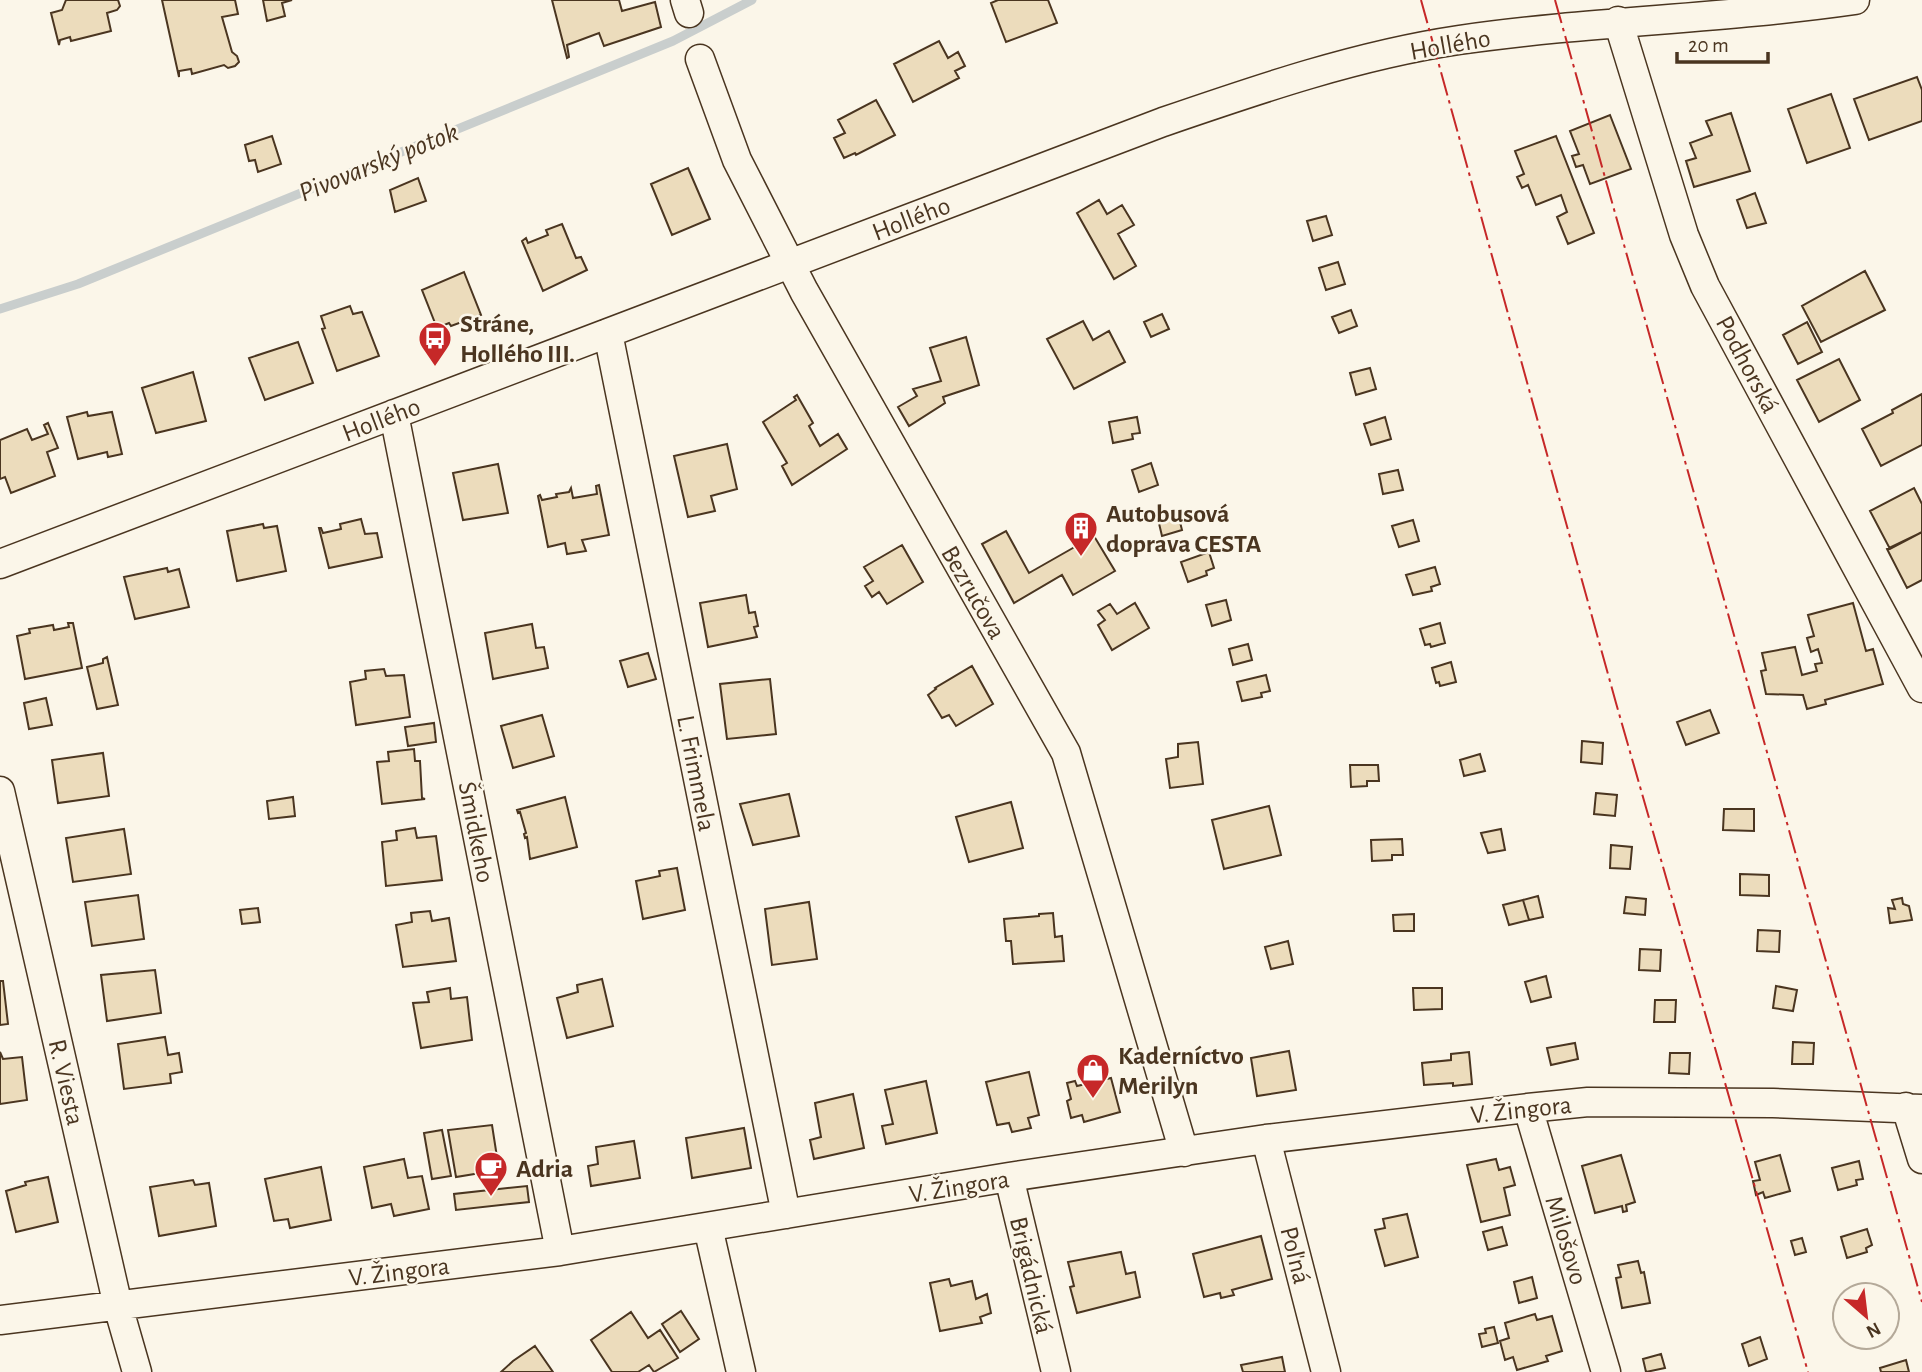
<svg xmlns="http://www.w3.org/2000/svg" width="1922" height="1372" font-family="'Alegreya Sans',sans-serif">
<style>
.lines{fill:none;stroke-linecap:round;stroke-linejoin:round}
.stream{stroke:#c9cecd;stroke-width:9}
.building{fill:#ecdcbc;stroke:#4a3520;stroke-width:2}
.street-casing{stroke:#4a3520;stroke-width:31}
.street{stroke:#fbf6e9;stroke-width:28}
.power{stroke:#c62828;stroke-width:2;stroke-dasharray:24 5 3.5 5;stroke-linecap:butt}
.labels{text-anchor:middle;stroke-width:5;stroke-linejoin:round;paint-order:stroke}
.street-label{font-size:26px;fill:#4a3520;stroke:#fbf6e9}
.poi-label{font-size:26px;font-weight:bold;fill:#4a3520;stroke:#fbf6e9;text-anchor:start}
.water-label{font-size:28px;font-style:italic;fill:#4a3520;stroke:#fbf6e9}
</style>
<rect width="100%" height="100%" fill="#fbf6e9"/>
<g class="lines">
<path class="stream" d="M0,309L78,284L673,41L752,0"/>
</g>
<path class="building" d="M66,0H118L120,6L117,10L107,13L111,31L71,41L70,37L60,40L59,45L51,13L62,10Z
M162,0H235L238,14L222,17L232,52L237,56L239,62L235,66L228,68L224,65L192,74L191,69L179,71V77Z
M263,0H292L282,3L285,16L267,21Z
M552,0H619L622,11L655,2L661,27L604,46L599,33L567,45L569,57L567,58Z
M998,0H1048L1057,23L1006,42L991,3Z
M939,41L948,58L958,52L965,66L955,71L959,78L913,102L894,64Z
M1917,77L1922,90V121L1869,140L1854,99Z
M1831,94L1850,148L1807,163L1788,109Z
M876,100L895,135L856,155L855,153L844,158L834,138L845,133L838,120Z
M1731,113L1750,171L1694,187L1686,161L1696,158L1690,143L1712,135L1706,121Z
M1610,115L1631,169L1590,184L1583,165L1576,167L1572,156L1579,154L1570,131Z
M272,136L281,164L258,172L255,160L249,161L245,145Z
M1556,136L1594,233L1568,244L1557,217L1567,212L1561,195L1536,205L1528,185L1522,188L1517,177L1524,174L1515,151Z
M688,168L710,219L672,235L651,184Z
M418,178L426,201L395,212L390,190Z
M1755,193L1766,223L1747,228L1737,200Z
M1099,200L1107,214L1122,205L1134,225L1118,234L1136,266L1114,279L1077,213Z
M1326,216L1332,235L1313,241L1307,221Z
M562,224L576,258L581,257L587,270L543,291L522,241L526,238L528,243L548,235L546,230Z
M1338,262L1345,284L1326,290L1319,268Z
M1865,271L1885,310L1821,342L1802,306Z
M464,272L481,315L451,326L449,323L437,328L422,290Z
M350,306L353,314L362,312L379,356L337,371L322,329L325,328L321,316Z
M1351,310L1357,326L1339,333L1332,317Z
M1162,314L1169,329L1151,337L1144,322Z
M1083,321L1093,340L1109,331L1125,362L1074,389L1047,339Z
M1807,322L1822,352L1798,364L1783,335Z
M966,337L979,385L943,397L945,403L909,426L898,407L917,396L913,389L941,381L930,348Z
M298,342L313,383L265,400L249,358Z
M1839,359L1860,400L1819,422L1797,380Z
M1370,368L1376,389L1356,395L1350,373Z
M193,372L206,421L156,433L142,388Z
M1922,394V445L1881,466L1862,429L1893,413L1892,410Z
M797,395L813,423L809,426L820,446L838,434L847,449L792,485L782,466L787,463L763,422L796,400L794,397Z
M87,412L88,416L112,412L122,454L108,457L107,452L78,459L67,417Z
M1137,417L1140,433L1132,434L1133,439L1113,443L1109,422Z
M1385,417L1391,439L1371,445L1364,424Z
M48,423L58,448L47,452L55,476L11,493L5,477L0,479V440L27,429L32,440L48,434L44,425Z
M727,444L737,489L711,496L715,511L688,517L674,456Z
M1151,463L1158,485L1139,492L1132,470Z
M498,464L508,513L463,520L453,473Z
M1398,470L1403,490L1383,494L1379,474Z
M599,485L609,535L582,540L586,551L567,554L565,543L548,547L538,496L540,495L542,500L557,497L556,494L569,492L571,488L573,498L597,494L596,486Z
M1914,488L1922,504V532L1890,549L1870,511Z
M1177,510L1182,530L1162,536L1157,515Z
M361,519L365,534L377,533L382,557L329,568L319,528H321L323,533L341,529L340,524Z
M1413,520L1419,541L1399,547L1392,526Z
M263,524L264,528L277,526L286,571L237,581L227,531Z
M1006,531L1029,573L1094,536L1115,571L1073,595L1062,575L1014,603L982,544Z
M1922,532V580L1907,588L1887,549Z
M902,545L923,582L887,604L879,592L872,597L865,586L873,581L864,567Z
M1209,552L1214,568L1206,571L1207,575L1188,582L1181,562Z
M1435,567L1440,584L1431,587L1432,591L1413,595L1406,575Z
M167,568L168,572L179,569L189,607L135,619L124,577Z
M746,595L749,613L755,612L758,626L754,627L757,637L708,647L700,603Z
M1226,600L1231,620L1212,626L1206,605Z
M1135,603L1149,628L1112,650L1098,625L1105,620L1098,611L1110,604L1117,614Z
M1853,603L1866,651L1873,649L1883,684L1825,700L1826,704L1807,709L1803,695L1766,694L1761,671L1766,670L1762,653L1795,647L1802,675L1817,671L1815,664L1822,663L1818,649L1811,652L1807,638L1814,636L1808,615Z
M68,623H73L82,668L25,679L17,636L30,633L29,629L53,625L54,630L69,627Z
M1440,623L1445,643L1431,647L1430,644L1425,645L1420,629Z
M532,624L536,648L544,647L548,668L493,679L485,633Z
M1248,644L1252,660L1233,665L1229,649Z
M648,653L656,679L628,687L620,661Z
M107,657L118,705L97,709L87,667L103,663V659Z
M1451,662L1456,682L1440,686L1439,682L1436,683L1432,668Z
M972,666L993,704L956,726L949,715L942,718L928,695L936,689L935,688Z
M384,669L386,676L404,675L410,717L356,725L350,682L366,679L365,671Z
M1266,675L1270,691L1261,693L1262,697L1242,701L1237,682Z
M770,679L776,734L727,739L720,684Z
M46,698L52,725L29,729L24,703Z
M1710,710L1719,733L1686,745L1677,722Z
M542,715L554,756L513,768L501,726Z
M434,723L436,742L408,746L405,727Z
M1582,741L1603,743L1602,764L1581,762Z
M1198,742L1203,784L1170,788L1166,759L1178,757V744Z
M414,749L415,761H420L422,798L425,799L382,804L377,762L389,761L388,752Z
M103,753L109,796L58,803L52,760Z
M1480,754L1485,771L1464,776L1460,760Z
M1350,765H1378L1379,781H1367V786L1351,787Z
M1596,793L1617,795L1615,816L1594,814Z
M789,794L799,836L753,845L740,804Z
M293,797L295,816L269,819L267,801Z
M565,797L577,847L530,859L527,837L525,838L524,834L526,833L520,812L518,813L517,810Z
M1011,802L1023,848L969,862L956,817Z
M1269,806L1281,855L1224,869L1212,820Z
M1724,809H1754V831L1723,830Z
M415,828L417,838L436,836L442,880L386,886L382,842L397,840L396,831Z
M124,829L131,874L73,882L66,838Z
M1501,829L1505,850L1488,853L1481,833Z
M1402,839L1403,855H1392V860L1372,861L1371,840Z
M1611,845L1632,847L1630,869L1610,868Z
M677,868L685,910L643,919L636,881L660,876L659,871Z
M1740,874L1769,875V896L1740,895Z
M138,895L144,939L92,946L85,902Z
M1538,896L1543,917L1529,920L1523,900Z
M1626,897L1646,899L1645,915L1624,913Z
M1902,898L1903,904L1909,906L1912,920L1890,923L1888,908L1895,909L1892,900Z
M1523,900L1529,920L1509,925L1503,905Z
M809,902L817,959L772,965L765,909Z
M258,908L260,922L242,924L240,910Z
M430,911L432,921L449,918L456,961L403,967L396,925L412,922L411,913Z
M1053,913L1055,937L1062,936L1064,961L1013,964L1011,941H1006L1004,919L1039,916V914Z
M1414,914V931H1394L1393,915Z
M1758,930L1780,931L1779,952L1757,951Z
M1288,941L1293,964L1271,969L1265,947Z
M1640,949L1661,950L1660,971L1639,970Z
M155,970L161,1013L107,1021L101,975Z
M1546,976L1551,997L1531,1002L1525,982Z
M602,979L613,1026L567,1038L557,998L578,992L577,985Z
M0,981H3L8,1024L0,1025Z
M1776,986L1797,990L1793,1011L1773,1008Z
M450,988L451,999L467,997L472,1040L421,1048L413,1003L429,1002L427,992Z
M1413,988H1442V1009L1414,1010Z
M1655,1000H1676L1675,1022H1654Z
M165,1037L168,1055L179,1053L182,1072L170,1074L171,1083L124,1089L118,1044Z
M1793,1042L1814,1043L1813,1064H1792Z
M1575,1043L1578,1059L1551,1065L1547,1048Z
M1289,1051L1296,1090L1257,1096L1251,1058Z
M0,1052L3,1059L22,1057L27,1100L0,1104Z
M1469,1052L1472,1084L1453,1086V1083L1424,1085L1422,1063L1451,1060V1054Z
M1670,1053H1690L1689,1074L1669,1073Z
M1029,1072L1039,1115L1028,1118L1031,1128L1012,1132L1009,1123L997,1125L986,1082Z
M1111,1078L1120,1112L1084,1122L1082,1115L1071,1118L1067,1101L1071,1099L1067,1083L1075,1081L1077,1086Z
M926,1081L937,1133L886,1144L882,1126L893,1124L885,1090Z
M853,1094L864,1148L814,1159L810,1140L821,1137L815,1103Z
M492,1125L499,1170L456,1177L448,1130Z
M744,1128L751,1168L692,1178L686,1138Z
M442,1130L451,1176L432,1179L424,1133Z
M634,1141L640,1178L591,1186L588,1166L598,1164L596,1147Z
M1621,1155L1635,1202L1626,1205L1627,1211L1623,1212L1622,1206L1595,1213L1582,1166Z
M1780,1155L1790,1191L1765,1198L1763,1192L1756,1195L1753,1181L1760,1180L1755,1162Z
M404,1159L408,1178L422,1176L429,1209L394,1216L391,1204L372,1208L364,1167Z
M1496,1159L1499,1170L1510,1167L1515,1185L1504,1188L1510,1215L1481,1222L1467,1165Z
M1859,1161L1863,1179L1856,1180L1857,1185L1838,1190L1832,1168Z
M321,1167L331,1220L290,1228L288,1219L274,1221L265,1179Z
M48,1177L58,1222L16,1232L6,1191L26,1185L25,1182Z
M193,1180L195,1185L209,1183L216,1226L159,1236L150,1187Z
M527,1186L529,1202L456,1210L454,1194Z
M1407,1214L1418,1257L1385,1266L1375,1230L1385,1228L1383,1219Z
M1502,1227L1507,1245L1488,1250L1483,1232Z
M1867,1229L1872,1245L1866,1248L1867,1252L1847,1258L1841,1237Z
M1261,1236L1272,1279L1232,1290L1234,1295L1221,1298L1220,1293L1204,1297L1193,1254Z
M1802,1238L1806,1252L1795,1255L1791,1241Z
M1121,1252L1126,1274L1135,1272L1140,1297L1077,1313L1070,1287L1074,1286L1068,1262Z
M1638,1261L1641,1273L1644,1272L1650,1303L1622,1308L1616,1278L1621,1277L1618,1265Z
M1532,1277L1537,1298L1519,1303L1514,1282Z
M949,1279L951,1286L972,1281L976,1299L987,1294L991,1313L980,1317L982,1323L940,1331L930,1283Z
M681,1311L699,1339L680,1352L662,1324Z
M631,1312L648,1338L660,1330L678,1358L654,1372L649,1365L638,1372H612L591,1340Z
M1535,1314L1537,1320L1552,1316L1562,1351L1546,1356L1548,1361L1517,1370L1513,1357L1505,1360L1500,1341L1509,1338L1505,1323Z
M1494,1327L1498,1343L1482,1347L1479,1334L1486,1333L1485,1329Z
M1760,1337L1767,1359L1749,1366L1742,1344Z
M535,1346L553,1372H501L513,1361Z
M1661,1354L1665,1368L1646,1372L1643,1359Z
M1282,1357L1285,1372H1243L1241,1365Z
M1906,1360L1909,1372H1881L1880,1368Z"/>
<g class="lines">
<defs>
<path id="street" d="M685,0L689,13
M1618,21L1684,235L1705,286L1922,688
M700,59L737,160L804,291L1066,753L1184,1152
M608,333L786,1214
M394,414L560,1251
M0,564L1163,122C1259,89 1358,55 1459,40C1590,21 1723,19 1855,0
M0,791L118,1306L137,1372
M1906,1107L1922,1159
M1528,1108L1606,1372
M1266,1139L1326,1372
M1009,1177L1056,1372
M708,1227L741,1372
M0,1320L560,1251L1009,1177L1266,1139L1528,1108L1588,1102L1773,1103L1922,1109"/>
</defs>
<use href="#street" class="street-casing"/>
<use href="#street" class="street"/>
<path class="power" d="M1421,0L1616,703L1808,1372
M1555,0L1922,1302"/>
</g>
<defs>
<symbol id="bus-pin" viewBox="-11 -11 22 30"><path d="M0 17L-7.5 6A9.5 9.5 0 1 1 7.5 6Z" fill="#c62828" stroke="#fbf6e9"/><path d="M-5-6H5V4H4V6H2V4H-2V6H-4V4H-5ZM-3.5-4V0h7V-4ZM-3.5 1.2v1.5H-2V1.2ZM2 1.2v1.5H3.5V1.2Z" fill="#fff"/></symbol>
<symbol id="building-pin" viewBox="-11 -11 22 30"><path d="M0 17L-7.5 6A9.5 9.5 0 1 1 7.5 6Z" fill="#c62828" stroke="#fbf6e9"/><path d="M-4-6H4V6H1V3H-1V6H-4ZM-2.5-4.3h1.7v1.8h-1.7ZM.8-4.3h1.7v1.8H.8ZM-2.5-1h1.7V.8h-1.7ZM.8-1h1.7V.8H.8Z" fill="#fff"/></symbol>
<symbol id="shop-pin" viewBox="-11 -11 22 30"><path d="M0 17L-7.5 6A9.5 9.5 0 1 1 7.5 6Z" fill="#c62828" stroke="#fbf6e9"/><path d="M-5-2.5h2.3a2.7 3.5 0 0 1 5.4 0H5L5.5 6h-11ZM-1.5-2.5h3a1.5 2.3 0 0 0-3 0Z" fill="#fff"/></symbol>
<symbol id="cafe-pin" viewBox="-11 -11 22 30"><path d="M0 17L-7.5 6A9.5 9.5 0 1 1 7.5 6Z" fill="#c62828" stroke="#fbf6e9"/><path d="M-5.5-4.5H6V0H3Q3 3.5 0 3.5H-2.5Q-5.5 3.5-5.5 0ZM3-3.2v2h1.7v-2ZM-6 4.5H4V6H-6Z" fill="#fff"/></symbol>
</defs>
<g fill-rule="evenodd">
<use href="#bus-pin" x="416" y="319" width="38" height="52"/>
<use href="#building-pin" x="1062" y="509" width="38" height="52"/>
<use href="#shop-pin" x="1074" y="1051" width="38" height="52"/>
<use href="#cafe-pin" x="472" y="1149" width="38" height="52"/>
</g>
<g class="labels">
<g class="street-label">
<text transform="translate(1450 44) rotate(-10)" y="9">Hollého</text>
<text transform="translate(911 218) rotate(-21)" y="9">Hollého</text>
<text transform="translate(1748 364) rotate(62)" y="9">Podhorská</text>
<text transform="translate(381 419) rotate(-21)" y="9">Hollého</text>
<text transform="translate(974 592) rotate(60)" y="9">Bezručova</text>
<text transform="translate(697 773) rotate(79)" y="9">L. Frimmela</text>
<text transform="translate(477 832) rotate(79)" y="9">Šmidkeho</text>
<text transform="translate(67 1082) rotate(77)" y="9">R. Viesta</text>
<text transform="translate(1521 1109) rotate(-6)" y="9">V. Žingora</text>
<text transform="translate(959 1186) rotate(-9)" y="9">V. Žingora</text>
<text transform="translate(1567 1240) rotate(73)" y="9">Milošovo</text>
<text transform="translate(1296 1255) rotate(76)" y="9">Poľná</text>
<text transform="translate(399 1271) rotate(-7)" y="9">V. Žingora</text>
<text transform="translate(1032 1275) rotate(77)" y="9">Brigádnická</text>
</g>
<g class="poi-label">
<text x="460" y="332">Stráne,<tspan x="460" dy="30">Hollého III.</tspan></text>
<text x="1106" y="522">Autobusová<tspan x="1106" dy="30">doprava CESTA</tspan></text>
<text x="1118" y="1064">Kaderníctvo<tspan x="1118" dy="30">Merilyn</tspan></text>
<text x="516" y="1177">Adria</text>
</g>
<g class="water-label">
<text transform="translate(378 161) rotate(-22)" y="10">Pivovarský potok</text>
</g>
</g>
<g transform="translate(1866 1316) rotate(152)"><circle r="33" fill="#fbf6e9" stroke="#b4a999" stroke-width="2"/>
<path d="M0-5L12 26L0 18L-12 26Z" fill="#c62828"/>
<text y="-10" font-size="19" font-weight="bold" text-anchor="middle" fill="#4a3520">N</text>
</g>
<path d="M1677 52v10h91v-10" fill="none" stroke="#4a3520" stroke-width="3.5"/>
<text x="1688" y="52" font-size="21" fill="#4a3520" stroke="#fbf6e9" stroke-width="5" paint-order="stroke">20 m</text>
</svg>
